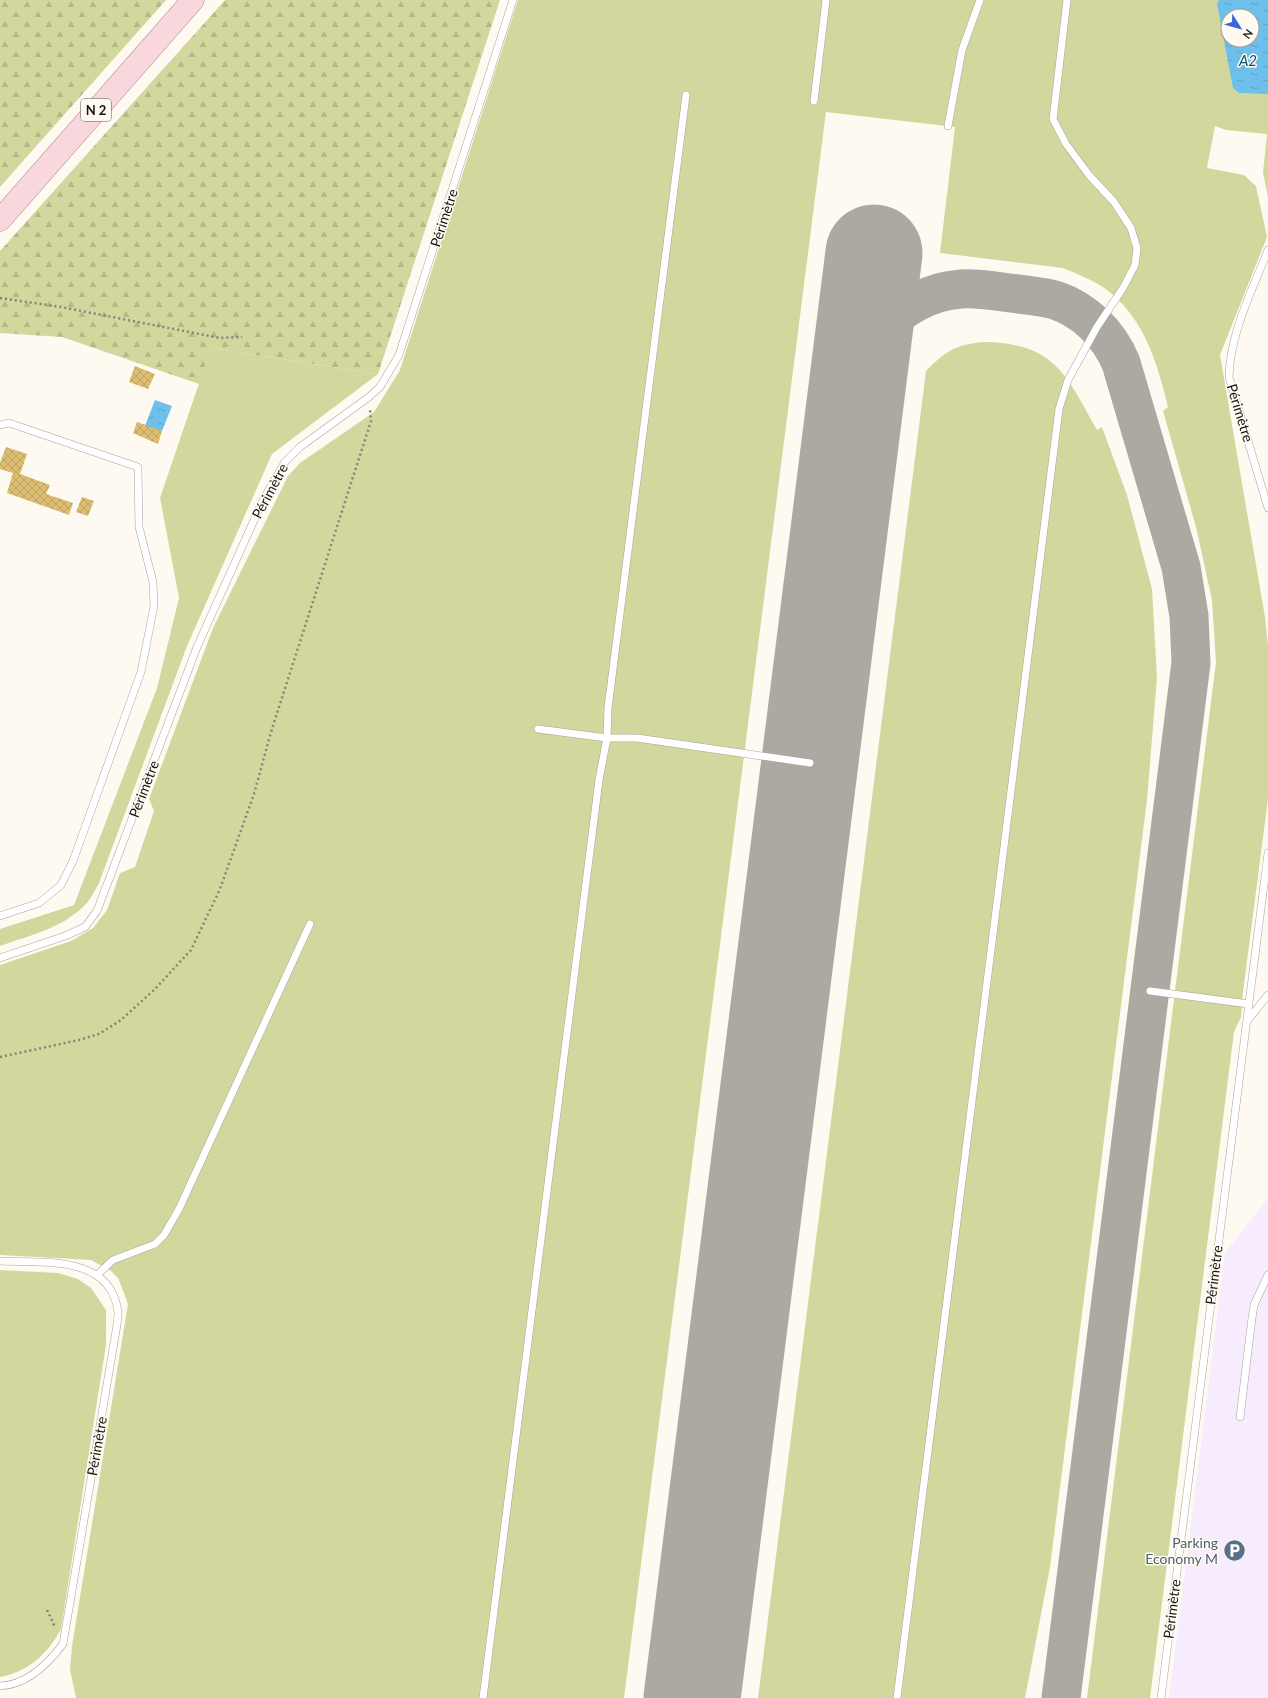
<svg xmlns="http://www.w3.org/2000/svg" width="1268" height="1698" font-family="Lato,sans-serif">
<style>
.commercial{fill:#f7ecfd}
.green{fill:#d2d89d;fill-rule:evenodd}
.forest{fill:url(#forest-firs)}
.water{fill:url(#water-ripples);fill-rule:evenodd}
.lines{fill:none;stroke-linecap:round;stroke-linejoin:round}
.taxiway{stroke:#aca8a2;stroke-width:39}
.runway{stroke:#aca8a2;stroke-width:97}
.building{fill:url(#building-cross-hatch)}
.lane-casing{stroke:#a8a49c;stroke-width:8}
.primary-casing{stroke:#a78386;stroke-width:23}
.path{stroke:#85827c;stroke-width:2.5;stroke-dasharray:2 3;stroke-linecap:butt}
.lane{stroke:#fff;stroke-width:7}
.primary{stroke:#f8d8dc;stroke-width:22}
.labels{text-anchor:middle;stroke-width:3;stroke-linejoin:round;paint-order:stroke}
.shield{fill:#fefaf2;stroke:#5c5a55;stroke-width:1}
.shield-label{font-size:13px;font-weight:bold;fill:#171512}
.street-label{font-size:14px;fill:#171512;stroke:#fefaf2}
.service-label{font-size:14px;fill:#4e5e75;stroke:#fefaf2;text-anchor:end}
.water-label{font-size:15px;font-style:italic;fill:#0e526f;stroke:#fefaf2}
</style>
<defs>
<pattern id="forest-firs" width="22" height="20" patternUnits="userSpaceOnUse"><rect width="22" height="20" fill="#d2d89d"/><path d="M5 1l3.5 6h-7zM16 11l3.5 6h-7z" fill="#b4b886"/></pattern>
<pattern id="water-ripples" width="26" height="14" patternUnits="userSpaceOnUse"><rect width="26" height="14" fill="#6dc0eb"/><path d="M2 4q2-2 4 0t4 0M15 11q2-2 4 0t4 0" fill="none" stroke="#5ea4c8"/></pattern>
<pattern id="building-cross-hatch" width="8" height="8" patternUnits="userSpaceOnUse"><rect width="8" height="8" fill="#ddbd71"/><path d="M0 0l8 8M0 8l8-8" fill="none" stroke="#bda261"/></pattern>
</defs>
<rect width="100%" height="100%" fill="#fefaf2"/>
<path class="commercial" d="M1268,1198V1698H1169L1225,1253Z"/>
<path class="green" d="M518,0H1268V197L1263,173L1267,134L1226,130L1215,126L1207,168L1244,175L1256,186L1267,237L1220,355L1265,617L1268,645V799L1243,992L1241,1017L1234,1032L1150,1698H1087L1216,662L1212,600L1196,527L1163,411L1168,407C1158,366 1146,323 1112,294C1098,282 1080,275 1063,268L940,253L955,127L826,112L624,1698H76L70,1670L72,1646L128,1304L118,1278L111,1271L91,1260L0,1255V965L71,941L93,928L107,910L120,873L135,867L154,811L149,799L213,628L288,476L300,463L374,412L400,370ZM1228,16H1252V40H1228Z
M984,342C1055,343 1066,375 1097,430L1102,427L1127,495L1152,589L1157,677L1147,800L1050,1567L1025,1698H758L926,371C947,350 955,345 984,342Z
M211,348L378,374L272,454L187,646L99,883C95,890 91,899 86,904C63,928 31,935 0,946V929L74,905L157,688L179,598L160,498Z
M0,1270L58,1273L78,1279L91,1288L106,1310V1345L61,1629C48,1654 28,1672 0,1677Z"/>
<path class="forest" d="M0,0H166L0,187Z
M225,0H500L378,374L211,348L199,384L62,337L0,333V251Z"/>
<path class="water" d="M1219,0H1268V94L1239,93L1233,88L1217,4ZM1228,16H1252V40H1228Z
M155,400L172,406L162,431L159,430L141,436Z"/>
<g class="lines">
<path class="taxiway" d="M853,420C858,391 860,358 878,334C898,308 930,291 961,289C978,288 994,291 1010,293C1025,295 1040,296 1055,300C1085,310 1109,334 1121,363L1181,567L1189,616L1191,663L1061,1698"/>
<path class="runway" d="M692,1698L874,253"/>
</g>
<path class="building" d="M135,366L155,374L148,389L129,382Z
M137,422L162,431L158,444L133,433Z
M6,447L27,454L20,474L50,485L46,494L73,503L69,515L7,493L13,473L0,469V463Z
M82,497L94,501L88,516L76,512Z"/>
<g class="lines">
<defs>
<path id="lane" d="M814,101L826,0
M948,126L962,50L980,0
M1268,250C1252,291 1230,333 1229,377L1268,508
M0,425L9,423L138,467L139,527L153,582L154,606L141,672L73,861L61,885L39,903L0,916
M538,729L607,738H637L810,763
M0,958L65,936L85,927L97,911L197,647L264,498L285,462L300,447L369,397L380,387L399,355L513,0
M1150,991L1249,1004
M1247,1021L1268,995
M0,1261C42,1263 111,1254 118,1312C118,1318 117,1325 116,1331L63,1644C48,1664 26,1685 0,1686
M97,1275L113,1260L155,1244L164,1235L179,1209L310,924
M1240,1417L1252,1318L1254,1305L1268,1275
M483,1698L599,780L607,738L608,708L686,95
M897,1698L1059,409L1068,380L1097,327L1123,288L1135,265L1137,248L1131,228L1114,202L1089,175L1066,144L1053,119L1067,0
M1161,1698L1268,853"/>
<path id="primary" d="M0,220L193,0"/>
</defs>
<use href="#lane" class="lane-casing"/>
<use href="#primary" class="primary-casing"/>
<path class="path" d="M0,298L61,307L220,338L242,337
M0,1057L79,1040L99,1034L121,1020L155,989L191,950L220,889L254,794L271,732L371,421L370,410
M47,1610L55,1627"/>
<use href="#lane" class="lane"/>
<use href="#primary" class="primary"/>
</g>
<defs>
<symbol id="parking-disc" viewBox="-11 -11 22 22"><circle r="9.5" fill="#5c6f8a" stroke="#fefaf2"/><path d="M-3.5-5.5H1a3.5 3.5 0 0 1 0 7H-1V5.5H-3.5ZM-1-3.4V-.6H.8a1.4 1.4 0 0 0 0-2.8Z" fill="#fff"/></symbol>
</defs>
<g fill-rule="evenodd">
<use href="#parking-disc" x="1222" y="1538" width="25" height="25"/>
</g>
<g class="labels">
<rect class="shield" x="81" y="99" width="30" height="22" rx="3"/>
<g class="shield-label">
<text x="96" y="115">N 2</text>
</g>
<g class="street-label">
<text transform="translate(444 218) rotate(-72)" y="5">Périmètre</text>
<text transform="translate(1240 413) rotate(73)" y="5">Périmètre</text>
<text transform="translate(270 491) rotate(-62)" y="5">Périmètre</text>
<text transform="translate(144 789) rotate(-69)" y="5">Périmètre</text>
<text transform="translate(1214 1275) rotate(-83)" y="5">Périmètre</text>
<text transform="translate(97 1446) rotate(-80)" y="5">Périmètre</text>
<text transform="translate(1172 1609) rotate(-83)" y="5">Périmètre</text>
</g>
<g class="service-label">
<text x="1218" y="1548">Parking<tspan x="1218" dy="16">Economy M</tspan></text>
</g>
<g class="water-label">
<text x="1248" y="66">A2</text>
</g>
</g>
<g transform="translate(1240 28) rotate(127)"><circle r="19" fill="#fefaf2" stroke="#a29e98"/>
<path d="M0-3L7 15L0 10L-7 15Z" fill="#3d66d7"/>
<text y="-6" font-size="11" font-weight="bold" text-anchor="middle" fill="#171512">N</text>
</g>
</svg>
